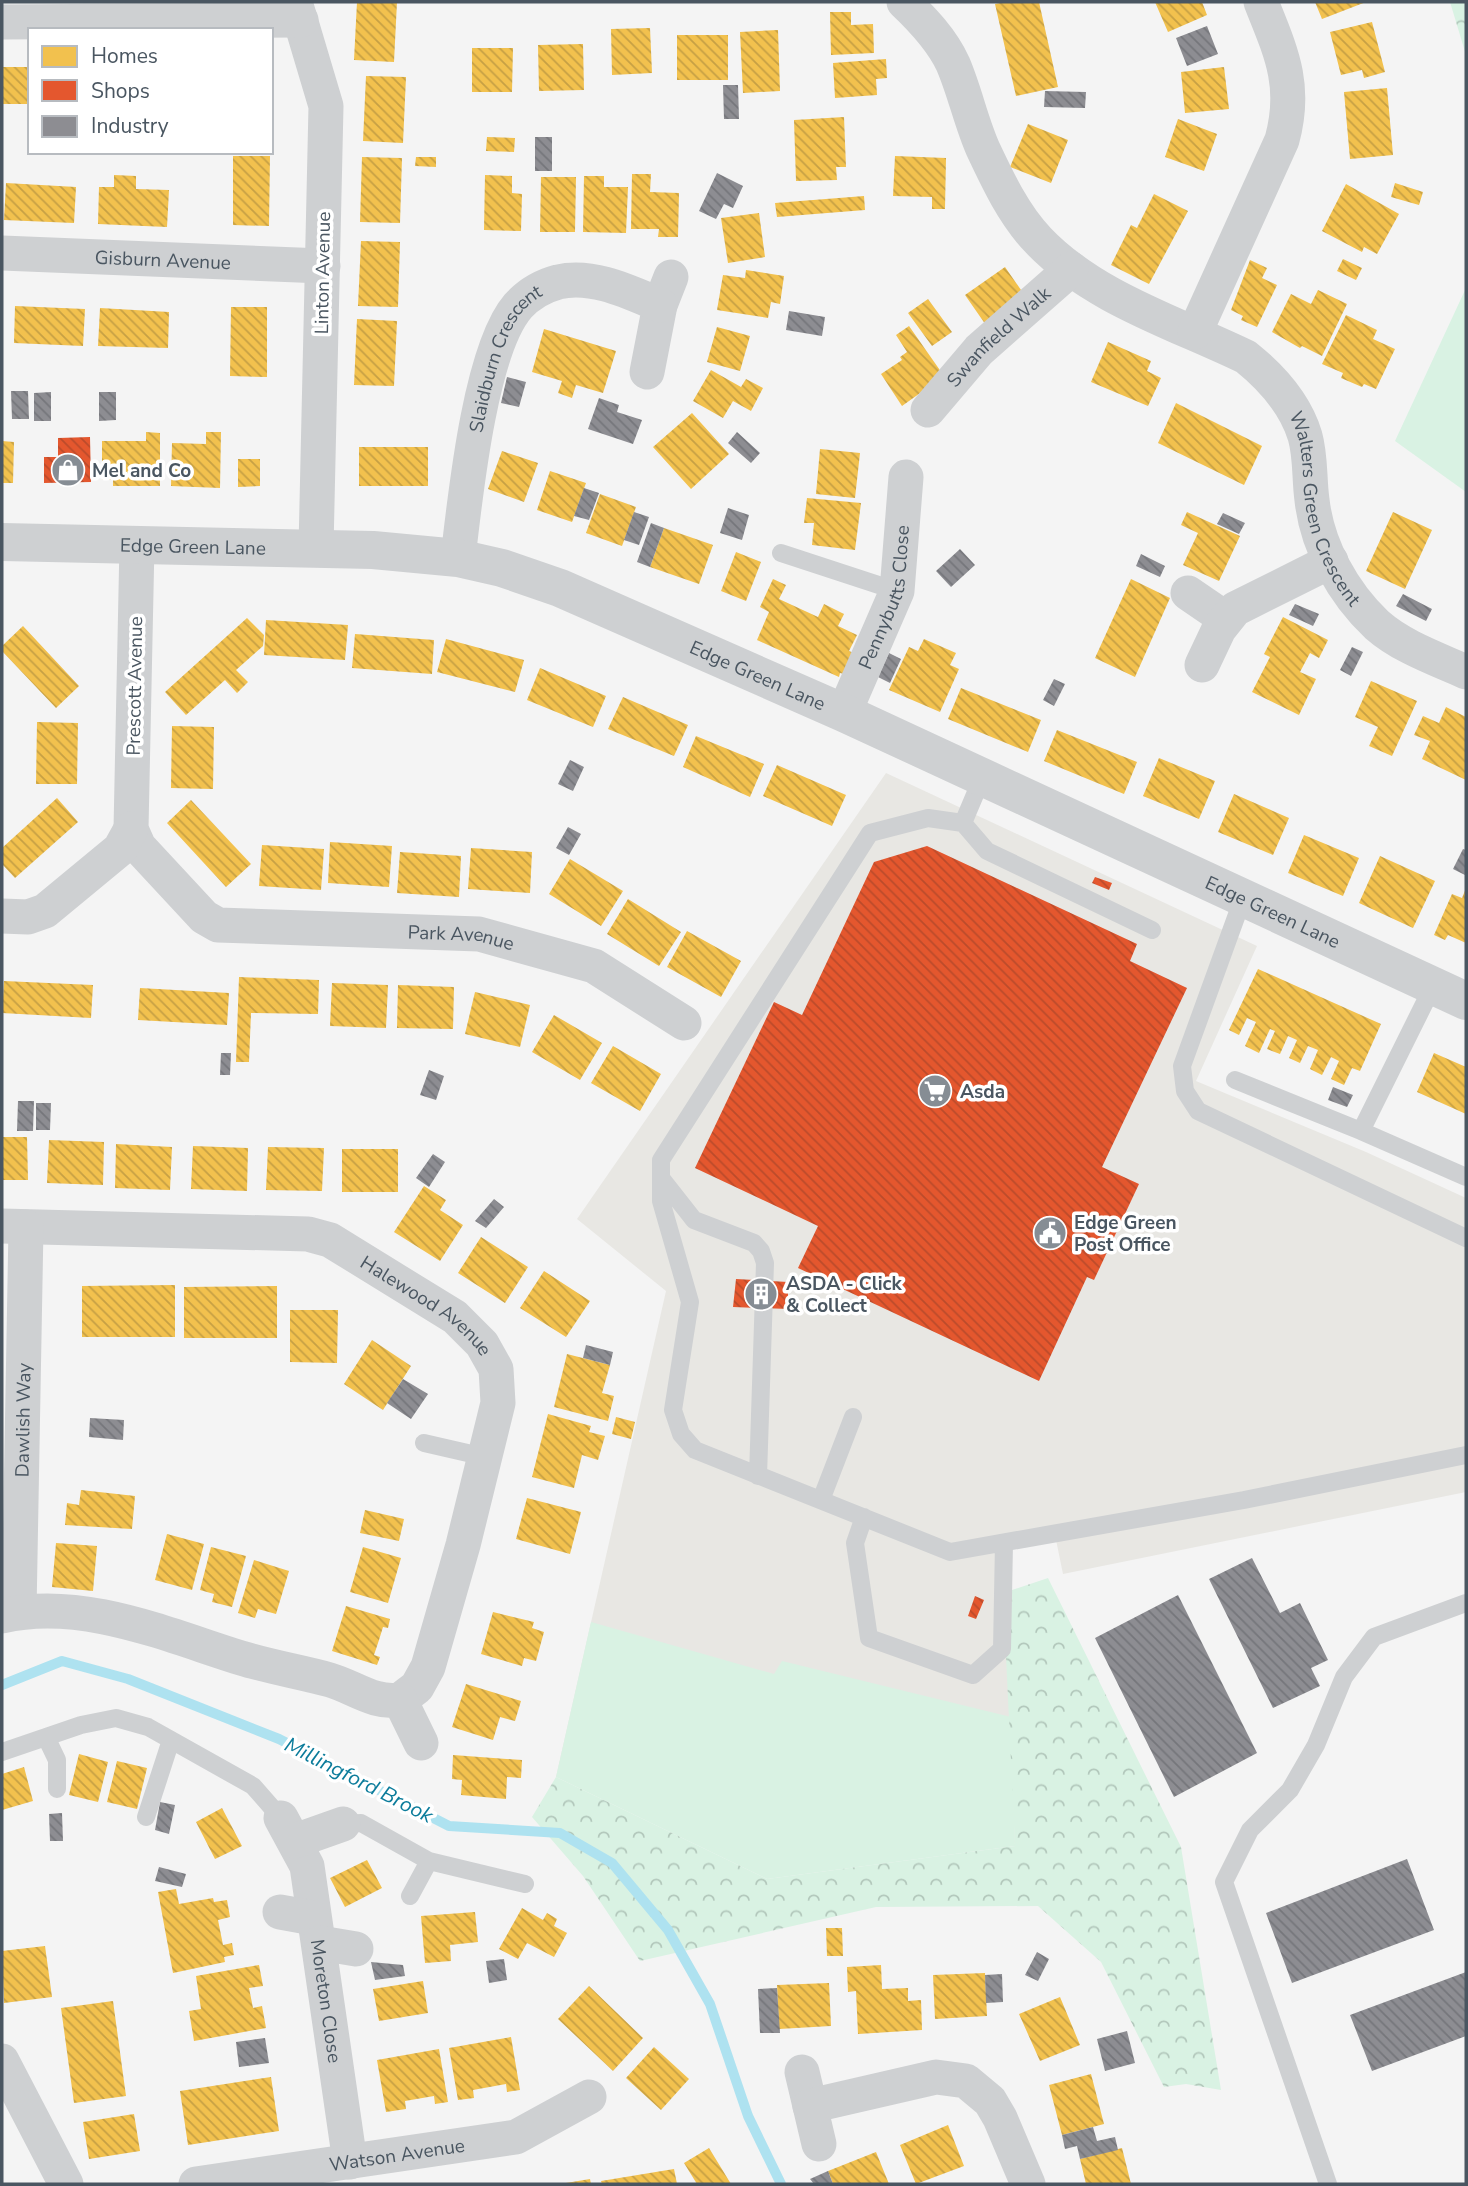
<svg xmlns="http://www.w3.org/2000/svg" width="1468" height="2186" font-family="'Nunito Sans',sans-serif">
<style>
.commercial{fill:#e8e7e3}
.green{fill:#d9f2e3}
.forest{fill:url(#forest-crowns)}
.homes{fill:url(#homes-back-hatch)}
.shops{fill:url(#shops-back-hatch)}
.industry{fill:url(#industry-back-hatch)}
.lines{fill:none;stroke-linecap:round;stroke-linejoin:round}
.stream{stroke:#aee2f0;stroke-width:10}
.service{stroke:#ced0d2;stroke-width:18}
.minor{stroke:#ced0d2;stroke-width:35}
.tertiary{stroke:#ced0d2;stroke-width:38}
.labels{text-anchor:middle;stroke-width:7;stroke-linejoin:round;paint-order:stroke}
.street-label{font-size:19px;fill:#4a5661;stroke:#fff}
.poi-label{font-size:19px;font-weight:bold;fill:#4a5661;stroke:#fff;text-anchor:start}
.water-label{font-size:21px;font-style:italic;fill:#0c7c9b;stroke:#fff}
</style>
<defs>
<pattern id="forest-crowns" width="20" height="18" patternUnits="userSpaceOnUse" patternTransform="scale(1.75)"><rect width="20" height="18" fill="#d9f2e3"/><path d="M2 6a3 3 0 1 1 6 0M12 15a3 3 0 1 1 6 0" fill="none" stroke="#b2c7bb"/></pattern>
<pattern id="homes-back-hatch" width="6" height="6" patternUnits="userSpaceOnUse" patternTransform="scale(1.75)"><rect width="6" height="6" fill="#f2c14e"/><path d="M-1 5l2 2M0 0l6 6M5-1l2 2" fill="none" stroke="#c6a044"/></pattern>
<pattern id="shops-back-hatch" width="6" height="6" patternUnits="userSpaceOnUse" patternTransform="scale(1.75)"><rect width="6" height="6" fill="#e4572e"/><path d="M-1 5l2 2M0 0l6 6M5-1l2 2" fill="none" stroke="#bb4b2b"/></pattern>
<pattern id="industry-back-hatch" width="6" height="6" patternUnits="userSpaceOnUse" patternTransform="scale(1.75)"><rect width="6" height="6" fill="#8d8d92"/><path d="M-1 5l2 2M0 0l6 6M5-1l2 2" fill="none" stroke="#75767b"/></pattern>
</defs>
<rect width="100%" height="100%" fill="#f4f4f4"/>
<path class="commercial" d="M886,773L1257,946L1196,1081L1366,1152L1466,1198V1492L1063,1574L1055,1535L1004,1544L1015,1846L556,1777L666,1291L577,1219Z"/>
<path class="green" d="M1466,288V492L1395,441Z
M591,1622L774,1674L782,1661L1011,1717L1015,1846L767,1879L556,1777Z"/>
<path class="forest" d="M1450,2H1466V55Z
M1048,1578L1181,1847L1221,2090L1186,2084L1164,2087L1101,1962L1038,1906L876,1907L640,1961L583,1876L532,1817L556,1777L767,1879L1015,1846L1003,1593Z"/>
<path class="homes" d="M357,2H397L394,62L354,60Z
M1005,2H1039L1058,87L1016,96L995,4Z
M1155,2H1202L1207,15L1168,32Z
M1315,2H1366L1322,19Z
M830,12H851V25L873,24L874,53L831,55Z
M1372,22L1385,72L1364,78L1362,70L1341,75L1330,32Z
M650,28L652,73L612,75L611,29Z
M778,30L780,91L743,93L740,32Z
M677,35H728V80H677Z
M583,44L584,90L539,91L538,45Z
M472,48H513L512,92H472Z
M886,59L887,78L876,79L877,95L835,98L833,63Z
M3,67H30V104H2Z
M1224,67L1229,109L1185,113L1181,72Z
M366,76L406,77L403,143L363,141Z
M1387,88L1393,155L1350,159L1344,92Z
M844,117L846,167H836L837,180L796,181L794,120Z
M1178,119L1217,134L1204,171L1165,157Z
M1028,124L1068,140L1051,183L1010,167Z
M487,137L515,138L514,152L486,151Z
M233,156H270L269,226L233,225Z
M895,156L946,158L945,209H932V197L893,196Z
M362,157L402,158L400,223L360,222Z
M416,157H436V167L415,166Z
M632,174H651L650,192L679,193L678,237H658L659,229H631Z
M114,175L136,176V189L169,190L167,227L98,224L99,187H114Z
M485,175L512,176V193L522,194L521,231L484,230Z
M584,176H604V187H628L626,233L583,232Z
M541,177H576L575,232H540Z
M6,183L76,187L74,223L4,220Z
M1395,183L1423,192L1419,205L1391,197Z
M1346,184L1399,214L1377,254L1364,247L1362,252L1322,231Z
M1154,194L1188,211L1149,284L1111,265L1131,225L1137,228Z
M864,196L865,210L777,217L775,203Z
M759,213L765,257L728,263L721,218Z
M361,241L400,242L398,307L358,306Z
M1343,259L1362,268L1356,280L1337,271Z
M1250,260L1267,268L1262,278L1277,285L1257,327L1241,320L1243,316L1231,310Z
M1005,267L1028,300L988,328L965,295Z
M746,270L784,276L780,304L771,302L768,318L717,310L723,275L745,278Z
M1318,290L1347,304L1322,356L1302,346L1300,348L1272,332L1291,294L1311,304Z
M928,299L952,332L932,346L908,313Z
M15,306L85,309L83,346L14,343Z
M231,307H267V377L230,376Z
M100,308L169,312L168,348L98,346Z
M1346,315L1377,330L1373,339L1395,349L1376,389L1364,384L1362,387L1341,378L1343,373L1322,364Z
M357,319L397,321L394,386L354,385Z
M909,326L944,376L902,406L881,374L902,360L900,357L907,352L896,335Z
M717,327L750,336L740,371L707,362Z
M544,329L616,351L603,393L576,385L572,398L558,393L562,381L532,372Z
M1108,342L1151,361L1147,371L1161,378L1148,406L1091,382Z
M711,370L741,387L746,379L763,388L751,411L733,401L723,418L693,401Z
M1176,403L1262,446L1244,485L1158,443Z
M692,413L729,454L691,489L653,447Z
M146,432L160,433V486H113V480H102V441H146Z
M206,432H221L220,488L171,486L172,443L206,444Z
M2,441L14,442L13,483H2Z
M359,447H428V486H359Z
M820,449L860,453L855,498L816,494Z
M502,451L538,463L524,502L488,489Z
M238,459H260V486L238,487Z
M550,471L586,483L572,522L537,510Z
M600,494L636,507L622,546L586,533Z
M807,498L861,503L855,550L812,545L814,523H804Z
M1187,512L1240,536L1219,581L1183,565L1198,533L1181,525Z
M1393,512L1432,530L1405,589L1366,571Z
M664,528L713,545L699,584L650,567Z
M736,552L761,562L746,601L721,591Z
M773,579L786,585L779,599L818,617L824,604L844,614L838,626L857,635L849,651L854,653L844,674L840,673L839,677L757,640L769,612L760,607Z
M1131,579L1170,598L1135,677L1095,658Z
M1283,617L1328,640L1319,658L1310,653L1300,672L1316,679L1299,715L1252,692L1270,657L1264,654Z
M247,618L264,635L263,646L236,670L248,682L237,693L225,680L186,715L165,692Z
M266,620L348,625L345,660L264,655Z
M23,626L79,686L56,708L2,651V646Z
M355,634L434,640L432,674L352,668Z
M446,639L524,660L515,692L437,672Z
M924,639L956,653L950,665L959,669L940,712L889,690L909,647L918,651Z
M540,668L606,696L593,727L527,700Z
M1371,681L1417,701L1392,756L1369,746L1378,727L1355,717Z
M961,688L1041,720L1028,752L948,719Z
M623,697L688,725L674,756L608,729Z
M1446,707L1466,717V780L1422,759L1430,741L1414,735L1423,716L1439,723Z
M37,722L78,723L77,784H36Z
M172,726L214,727L213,789L171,788Z
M1057,730L1137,762L1124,794L1044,761Z
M696,736L764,764L750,797L683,767Z
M1159,758L1215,781L1199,819L1143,796Z
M777,765L846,795L832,826L763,796Z
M1234,794L1289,818L1273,855L1218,832Z
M57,798L78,822L15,878L2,864V848Z
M191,800L251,864L226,887L167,823Z
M1304,835L1359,858L1343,896L1288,873Z
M330,842L392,846L389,887L328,883Z
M262,845L324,849L321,890L259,886Z
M471,848L532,852L530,893L468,889Z
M400,852L461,856L459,897L397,893Z
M1380,856L1435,881L1413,928L1359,903Z
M570,859L623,891L601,926L549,894Z
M1466,888V943L1448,935L1445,940L1434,935L1452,894L1462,898Z
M628,899L681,932L659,966L607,934Z
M687,931L741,961L721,997L667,967Z
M1258,969L1381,1024L1360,1071L1352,1068L1344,1085L1331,1079L1339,1061L1331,1057L1322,1075L1310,1069L1318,1050L1308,1046L1300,1063L1289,1058L1297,1040L1288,1036L1280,1054L1267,1049L1275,1031L1270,1029L1259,1053L1245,1046L1256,1022L1247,1018L1239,1035L1229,1030Z
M239,977L319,980L318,1014L251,1013L249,1062H236Z
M4,981L93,985L91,1018L2,1013Z
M332,983L388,985L386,1028L330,1026Z
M398,985L454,987L453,1029L397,1028Z
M140,988L229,993L227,1025L138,1020Z
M475,992L530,1005L520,1047L465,1034Z
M554,1015L602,1043L580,1080L532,1052Z
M613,1046L661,1074L640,1111L591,1083Z
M1434,1053L1466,1067V1114L1417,1092Z
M2,1137H27L28,1180H2Z
M49,1140L104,1142L103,1185L47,1183Z
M116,1144L172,1147L170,1190L115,1188Z
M193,1146L248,1148L247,1191L191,1189Z
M268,1147L324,1148L322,1191L266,1190Z
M342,1149H398V1192H342Z
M424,1186L446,1200L440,1210L463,1225L440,1261L394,1232Z
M481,1237L528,1267L505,1303L458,1273Z
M544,1271L590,1301L566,1337L520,1308Z
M175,1285V1337H82V1286Z
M277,1286V1338H184V1287Z
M290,1310H338L337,1363L290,1362Z
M372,1340L411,1366L383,1410L344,1384Z
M567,1354L610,1365L602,1393L614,1396L608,1421L554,1407Z
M548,1414L591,1426L589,1432L605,1436L598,1460L582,1455L574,1488L532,1477Z
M616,1417L635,1422L631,1439L612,1434Z
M81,1490L135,1496L132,1529L65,1525L67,1503L79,1505Z
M527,1498L581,1512L570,1554L516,1539Z
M365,1510L404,1519L399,1541L360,1533Z
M167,1534L204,1544L192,1590L155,1580Z
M56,1543L97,1546L93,1591L52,1587Z
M211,1547L246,1556L232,1607L212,1602L214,1594L200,1590Z
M363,1547L401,1558L388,1603L350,1592Z
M254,1560L289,1571L276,1614L258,1609L255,1618L238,1613Z
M346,1606L390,1619L388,1628L383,1627L379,1640L374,1655L380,1657L377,1665L332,1651Z
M493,1612L534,1622L532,1628L544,1632L536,1661L524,1658L522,1666L481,1654Z
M466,1684L521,1701L515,1721L500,1717L493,1740L452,1727Z
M79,1754L108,1762L98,1802L69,1795Z
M453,1755L522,1760L521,1778L507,1777L506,1799L461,1795L462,1780L452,1779Z
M117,1761L147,1768L137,1809L107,1802Z
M24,1767L33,1801L2,1810V1774Z
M222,1808L242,1846L215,1859L196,1822Z
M367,1860L382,1888L345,1907L330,1878Z
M176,1889L179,1904L213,1898L214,1902L227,1900L230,1917L218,1920L223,1945L232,1943L234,1955L224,1957L225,1962L173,1973L158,1892Z
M522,1908L543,1920L547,1913L557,1919L554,1926L567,1933L554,1957L527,1943L518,1959L499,1949Z
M475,1912L478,1942L450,1945L451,1961L425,1963L421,1916Z
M826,1928H842L843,1956H827Z
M45,1946L52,1997L4,2003L2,1951Z
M259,1965L263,1986L249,1988L253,2008L262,2006L266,2028L194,2041L189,2011L201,2009L196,1976Z
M881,1965L882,1989L908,1988V2001L921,2000L922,2030L858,2034L856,1991L848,1992L847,1967Z
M985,1973L987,2016L935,2019L933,1975Z
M423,1981L428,2013L379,2021L373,1989Z
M829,1983L831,2026L779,2029L777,1985Z
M589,1986L643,2038L613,2071L558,2019Z
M1060,1997L1080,2045L1040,2061L1019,2014Z
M113,2001L126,2096L74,2103L61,2008Z
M511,2037L520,2090L507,2092L506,2084L473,2090L474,2098L458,2100L449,2048Z
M654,2047L689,2079L661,2110L626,2078Z
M439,2049L448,2102L435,2104L434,2096L405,2101L406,2109L386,2112L377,2060Z
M1091,2074L1104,2124L1062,2135L1049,2085Z
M271,2077L279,2131L188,2145L180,2091Z
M134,2114L140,2151L89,2159L83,2122Z
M948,2125L964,2166L916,2184L900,2145Z
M709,2148L731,2184H697L684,2163Z
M1122,2148L1131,2184H1086L1080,2159Z
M876,2152L889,2184H833L828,2171Z
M674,2169L677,2184H602L601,2181Z
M590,2179L591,2184H566V2183Z"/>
<path class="shops" d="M90,437L91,482L44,483V457H58V438Z
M927,846L1137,944L1130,961L1187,988L1102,1167L1139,1184L1094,1280L1087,1277L1039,1381L798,1268L818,1226L695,1168L774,1002L802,1015L874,862Z
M1095,877L1112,883L1109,890L1092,883Z
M736,1279L788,1282V1309L733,1307Z
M975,1596L984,1600L976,1619L968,1616Z"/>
<path class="industry" d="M1207,26L1218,54L1187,66L1176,38Z
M723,85H738L739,119H724Z
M1045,91L1086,92L1085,108L1044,107Z
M535,137H552V171H535Z
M717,173L743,186L733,208L724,204L716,219L699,211Z
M789,311L825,317L822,336L786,330Z
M507,377L526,382L519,407L501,403Z
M11,391H28L29,419H12Z
M51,392V421H34V393Z
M99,392H116V420L99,421Z
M599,398L619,405L617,412L642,420L633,444L588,429Z
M737,432L760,453L751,463L728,443Z
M584,488L599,493L589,520L574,516Z
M728,508L749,515L742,540L720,533Z
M634,512L649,517L639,545L624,540Z
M1223,513L1245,523L1239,534L1217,524Z
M651,523L664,528L650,567L637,562Z
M960,549L975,565L951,587L936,571Z
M1141,554L1165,566L1160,577L1136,566Z
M1403,594L1432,609L1426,621L1396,606Z
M1295,604L1319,614L1313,626L1289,615Z
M1352,647L1363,652L1351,676L1340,670Z
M889,653L901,659L890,683L878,677Z
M1054,679L1065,684L1054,706L1043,700Z
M570,760L584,767L573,791L558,784Z
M568,827L581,834L569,855L556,848Z
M1463,849L1466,850L1465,875L1453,869Z
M221,1053H231L230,1075H220Z
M429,1070L444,1076L436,1100L420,1095Z
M1333,1087L1353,1095L1347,1107L1328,1100Z
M18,1101H34L33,1131H17Z
M36,1103H51L50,1130H36Z
M433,1154L445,1162L429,1187L416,1178Z
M494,1199L504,1207L486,1228L475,1221Z
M586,1345L613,1352L610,1365L583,1358Z
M403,1379L428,1394L411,1419L387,1403Z
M90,1418L124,1420L123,1440L89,1437Z
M1252,1558L1280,1613L1300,1603L1328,1660L1311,1668L1320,1686L1273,1708L1209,1579Z
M1178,1595L1257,1753L1174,1797L1095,1638Z
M160,1802L175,1805L169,1834L155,1830Z
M62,1813L63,1841H50L49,1814Z
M1407,1859L1434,1930L1292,1983L1266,1913Z
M159,1867L186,1874L182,1887L155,1881Z
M1037,1952L1049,1959L1038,1981L1025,1975Z
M504,1959L507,1980L489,1983L486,1961Z
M371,1962L403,1965L405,1976L375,1980Z
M1466,1972V2036L1372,2071L1350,2015Z
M1002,1974L1003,2002L986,2003L985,1975Z
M777,1988L780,2033H760L758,1989Z
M1127,2031L1135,2063L1105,2071L1097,2039Z
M265,2038L269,2063L239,2067L236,2042Z
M1093,2127L1097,2141L1115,2137L1118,2150L1080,2159L1077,2146L1065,2149L1062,2135Z
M828,2171L833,2184H814L810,2179Z"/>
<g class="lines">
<path class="stream" d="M2,1685L62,1661L128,1679L279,1739L449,1826L560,1833L612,1863L668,1930L710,2004L748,2116L781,2184"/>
<path class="service" d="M781,553L897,591
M982,778L963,823L928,818L870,833L661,1160V1201L690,1302L673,1410L681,1434L695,1450L950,1552L1244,1500L1466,1455
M963,823L987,851L1152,930
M1243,898L1182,1066L1185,1091L1198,1111L1466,1238
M1433,986L1361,1131L1466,1177
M1235,1080L1361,1131
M661,1178L694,1220L754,1243L761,1251L765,1263L758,1476
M424,1443L485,1457
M821,1500L853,1417
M864,1517L855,1543L869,1638L973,1675L1002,1649L1004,1543
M2,1752L46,1737
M57,1789V1760L46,1737L81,1725L116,1718L148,1727L253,1786L281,1818
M146,1817L171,1740
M343,1824L361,1823L429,1861L525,1884
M410,1896L429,1861
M1328,2184L1224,1882L1250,1830L1290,1790L1316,1745L1344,1677L1374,1637L1466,1603"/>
<g class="minor">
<path d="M295,2L326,106L316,548"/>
<path id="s1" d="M904,2C923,20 942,40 953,64C965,92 971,122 983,149C998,181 1014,215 1038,240C1093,298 1176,323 1246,357C1272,378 1295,403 1305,436C1311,457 1309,479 1312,500C1317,546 1343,593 1377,625C1402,647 1437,659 1466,672"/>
<path d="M2,22L301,20"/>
<path id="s2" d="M2,253L323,266"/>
<path d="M1195,332L1282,140C1297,85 1281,52 1261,2"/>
<path d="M647,372L660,305L671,277"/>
<path id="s3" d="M928,410L979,350L1071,269"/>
<path id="s4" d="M137,544L131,829L139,847L204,917L218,925L479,934L594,966L684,1023"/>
<path id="s5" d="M458,558C465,498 480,350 518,306C528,295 543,286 558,282C593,274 629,292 660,305"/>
<path d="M1188,593L1226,619"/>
<path d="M1202,665L1219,629L1235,609L1331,561"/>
<path id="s6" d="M844,713L897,591L906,477"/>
<path d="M2,916L28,917L45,911L120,849L131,829"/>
<path id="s7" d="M2,1226L308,1234L330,1240L455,1317L482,1344L496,1369L498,1403L463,1545L428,1667L417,1687L400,1700"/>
<path id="s8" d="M19,1612L26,1227"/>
<path d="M2,1616C81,1597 167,1635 241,1658C270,1667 301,1672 330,1680C354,1687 374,1704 400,1700L421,1743"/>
<path id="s9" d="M281,1818L307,1866L350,2162"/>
<path d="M295,1841L343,1824"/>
<path d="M280,1912L313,1918"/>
<path d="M320,1943L356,1949"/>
<path d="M2,2061L66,2184"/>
<path d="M802,2072L819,2144"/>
<path d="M810,2106L936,2077L966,2081L990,2101L1000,2118L1028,2184"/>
<path id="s10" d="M196,2184L516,2137L589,2097"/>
</g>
<path class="tertiary" id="s11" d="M2,542L373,550L458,558L502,568L560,588L844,713L1466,1001"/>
</g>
<defs>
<symbol id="shop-disc" viewBox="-11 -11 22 22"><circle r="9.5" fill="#868d94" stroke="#fff"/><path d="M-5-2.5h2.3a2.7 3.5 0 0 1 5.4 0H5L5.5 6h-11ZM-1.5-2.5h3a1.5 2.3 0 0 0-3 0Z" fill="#fff"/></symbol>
<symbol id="supermarket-disc" viewBox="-11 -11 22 22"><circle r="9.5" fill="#868d94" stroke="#fff"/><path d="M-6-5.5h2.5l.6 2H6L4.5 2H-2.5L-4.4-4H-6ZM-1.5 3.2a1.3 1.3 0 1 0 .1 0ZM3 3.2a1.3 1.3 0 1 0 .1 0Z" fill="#fff"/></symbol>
<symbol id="civic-disc" viewBox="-11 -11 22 22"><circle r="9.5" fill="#868d94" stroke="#fff"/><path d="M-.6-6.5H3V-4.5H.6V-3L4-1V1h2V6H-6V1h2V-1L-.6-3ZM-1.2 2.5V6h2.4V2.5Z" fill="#fff"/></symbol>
<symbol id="building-disc" viewBox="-11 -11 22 22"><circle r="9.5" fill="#868d94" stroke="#fff"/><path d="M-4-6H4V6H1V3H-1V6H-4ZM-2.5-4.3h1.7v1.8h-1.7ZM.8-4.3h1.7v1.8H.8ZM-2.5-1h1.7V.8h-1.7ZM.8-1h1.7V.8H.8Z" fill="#fff"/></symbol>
</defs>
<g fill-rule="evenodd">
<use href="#shop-disc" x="49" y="451" width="38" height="38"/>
<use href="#supermarket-disc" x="916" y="1072" width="38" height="38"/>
<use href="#civic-disc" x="1031" y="1214" width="38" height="38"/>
<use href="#building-disc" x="742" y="1275" width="38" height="38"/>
</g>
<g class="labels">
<g class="street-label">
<text dy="7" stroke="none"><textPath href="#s2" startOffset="161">Gisburn Avenue</textPath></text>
<text transform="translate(322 273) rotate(-89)" y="7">Linton Avenue</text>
<text dy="7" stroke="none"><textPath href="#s3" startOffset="102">Swanfield Walk</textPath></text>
<text dy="7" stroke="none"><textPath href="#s5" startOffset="208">Slaidburn Crescent</textPath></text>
<text dy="7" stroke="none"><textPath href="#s1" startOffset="693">Walters Green Crescent</textPath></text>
<text dy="7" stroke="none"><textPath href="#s11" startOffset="191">Edge Green Lane</textPath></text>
<text dy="7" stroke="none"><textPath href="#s6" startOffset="124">Pennybutts Close</textPath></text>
<text dy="7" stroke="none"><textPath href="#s11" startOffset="779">Edge Green Lane</textPath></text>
<text transform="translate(134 686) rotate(-89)" y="7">Prescott Avenue</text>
<text dy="7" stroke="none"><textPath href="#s11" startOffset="1346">Edge Green Lane</textPath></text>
<text dy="7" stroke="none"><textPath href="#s4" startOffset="660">Park Avenue</textPath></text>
<text dy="7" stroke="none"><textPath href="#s7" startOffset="446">Halewood Avenue</textPath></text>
<text dy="7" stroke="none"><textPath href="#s8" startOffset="192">Dawlish Way</textPath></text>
<text dy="7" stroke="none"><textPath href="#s9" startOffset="191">Moreton Close</textPath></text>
<text dy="7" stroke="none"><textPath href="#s10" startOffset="203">Watson Avenue</textPath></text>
</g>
<g class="poi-label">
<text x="92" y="477">Mel and Co</text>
<text x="960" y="1098">Asda</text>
<text x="1074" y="1229">Edge Green<tspan x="1074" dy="22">Post Office</tspan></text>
<text x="786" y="1290">ASDA - Click<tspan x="786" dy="22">&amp; Collect</tspan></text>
</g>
<g class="water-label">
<text transform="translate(359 1780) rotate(27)" y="7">Millingford Brook</text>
</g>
</g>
<rect width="1468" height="2186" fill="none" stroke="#4a5661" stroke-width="7"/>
<rect x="28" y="28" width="245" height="126" fill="#ffffff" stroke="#b7bbc0" stroke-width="2"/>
<rect x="42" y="46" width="35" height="21" fill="#f2c14e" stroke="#b7bbc0" stroke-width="2"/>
<text x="91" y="63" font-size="21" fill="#4a5661">Homes</text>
<rect x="42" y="80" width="35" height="21" fill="#e4572e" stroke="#b7bbc0" stroke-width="2"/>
<text x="91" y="98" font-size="21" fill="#4a5661">Shops</text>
<rect x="42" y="116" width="35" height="21" fill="#8d8d92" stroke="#b7bbc0" stroke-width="2"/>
<text x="91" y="133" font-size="21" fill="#4a5661">Industry</text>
</svg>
